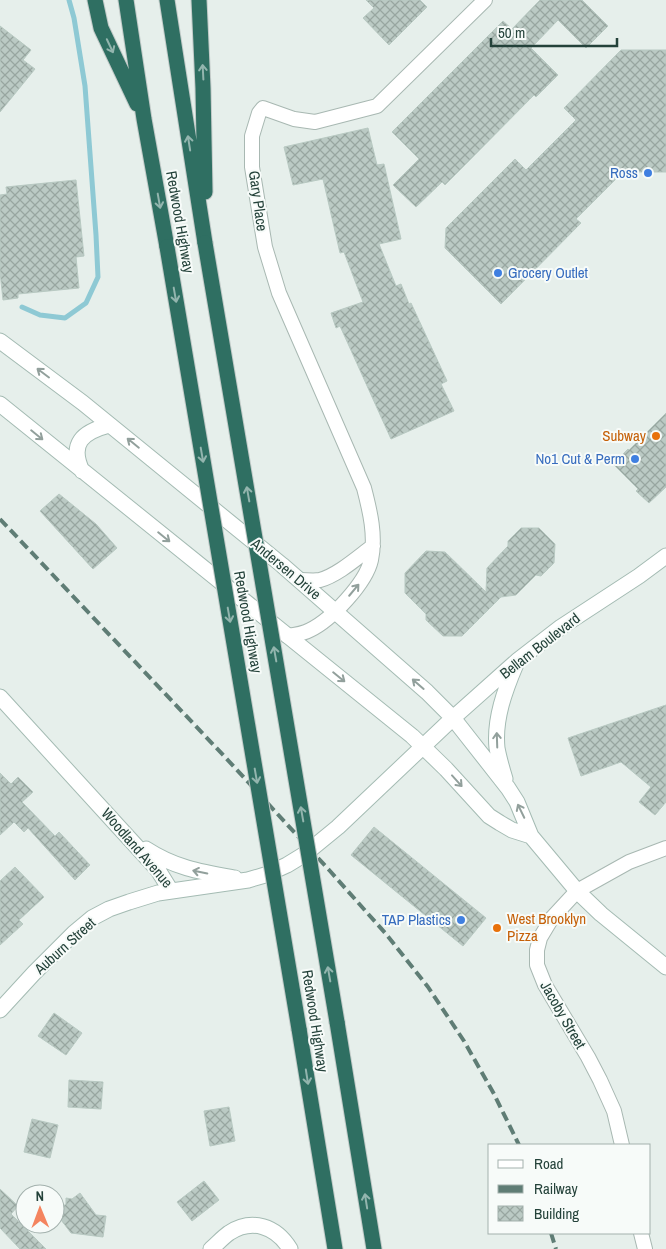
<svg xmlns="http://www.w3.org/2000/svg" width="666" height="1249" font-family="'Archivo Narrow',sans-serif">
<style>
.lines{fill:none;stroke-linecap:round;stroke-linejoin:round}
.stream{stroke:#8ec9d4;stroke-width:5}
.building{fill:url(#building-cross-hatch);stroke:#b8c9c2}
.street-casing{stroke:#a8b8b2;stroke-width:16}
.secondary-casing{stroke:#a4bbb3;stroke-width:17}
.highway-casing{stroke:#c2cac8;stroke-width:17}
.street{stroke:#fff;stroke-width:14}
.secondary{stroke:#fff;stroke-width:15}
.highway{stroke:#2f6f62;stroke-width:15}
.rail{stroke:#5f7d75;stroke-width:4;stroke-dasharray:10 5;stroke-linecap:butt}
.highway-bridge-casing{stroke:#c2cac8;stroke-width:17;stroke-linecap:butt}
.highway-bridge{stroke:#2f6f62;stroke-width:15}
.oneway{stroke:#93b5ae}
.oneway2{stroke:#92a09c}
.shop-dot{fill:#3f7fe0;stroke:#f7fbf9;stroke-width:2}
.food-dot{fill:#e8710a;stroke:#f7fbf9;stroke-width:2}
.labels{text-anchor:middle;stroke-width:4;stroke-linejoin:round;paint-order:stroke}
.shop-label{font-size:15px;fill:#366cbe;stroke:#f7fbf9;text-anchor:end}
.street-label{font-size:15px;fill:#24423a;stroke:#f7fbf9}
.food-label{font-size:15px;fill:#c56008;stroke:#f7fbf9;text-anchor:end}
</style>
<defs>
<pattern id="building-cross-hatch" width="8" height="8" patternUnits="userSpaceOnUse" patternTransform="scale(1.25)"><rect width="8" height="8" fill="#bbcac4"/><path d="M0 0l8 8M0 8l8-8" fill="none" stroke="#98a6a0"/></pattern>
</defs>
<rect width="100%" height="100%" fill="#e6efeb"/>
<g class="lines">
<path class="stream" d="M22,307L40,315L65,318L86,303L98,277L96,235L85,86L74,18L69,0"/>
</g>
<path class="building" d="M366,0H420L427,7L389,45L363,18L374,8Z
M540,0H582L608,26L586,48L558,20L531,48L558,75L536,97L534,95L445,185L442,182L416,207L393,185L419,159L392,132L503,21L512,29Z
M0,26L31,50L23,60L35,69L0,112Z
M621,50H666V172H623L576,219L581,223L501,304L445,248L446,228L515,159L526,170L576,120L564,108Z
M368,128L377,165L384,164L401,239L379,244L396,286L401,284L409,304L411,303L447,381L441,384L454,411L391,439L340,326L336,328L331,313L363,302L344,252L340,253L323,179L293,185L284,147Z
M76,180L84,256L76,257L79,288L18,294V298L3,300L0,272V195L7,194L6,187Z
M666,413V487L649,503L636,491L638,489L613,464L628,449L629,450Z
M59,494L96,524L117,548L93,569L40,511Z
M521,528H539L555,544L554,563L541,576L536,575L516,595L501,597L462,636H443L426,620V614L405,593V573L426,551L445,552L486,592L487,568L508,546V541Z
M666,705V802L655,815L639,802L651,787L621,762L581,776L568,738Z
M0,773L11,784L18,777L33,792L22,802L55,836L59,832L90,865L75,880L28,828L24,832L14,822L0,835Z
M374,827L486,918L463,946L351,855Z
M15,867L44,897L19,920L23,924L0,945V881Z
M54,1013L82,1033L66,1055L38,1036Z
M69,1080L103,1082L101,1109L68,1107Z
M229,1107L235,1141L210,1146L204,1111Z
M32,1119L58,1125L50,1158L24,1152Z
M204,1181L219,1200L192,1221L177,1202Z
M0,1189L18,1206L11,1214L46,1249H20L0,1228Z
M80,1193L96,1215L106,1216L103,1237L71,1233L55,1212L66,1204V1198L72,1199Z"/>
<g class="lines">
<defs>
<path id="street" d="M300,580C307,580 313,581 320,580C338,575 358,557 373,546
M287,636C295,635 303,634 310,630C331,620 366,583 371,560C376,536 370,511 364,488L279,293L265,247L252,167V136L259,113L263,108L294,119L315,122L377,106L485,0
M622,1145L614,1111L600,1080L588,1057L545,985L537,965V950L540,938L552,918L577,891L629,862L666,848
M641,1233L645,1249"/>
<path id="secondary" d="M0,341L83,403L282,565L427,692L453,718L508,788L517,802L531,836L577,891L601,914L666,967
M0,404L412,736L446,769L489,816L500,823L512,830L531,836
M82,471C69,443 83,432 109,425
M0,697L158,870L171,891
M505,779C502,769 499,759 497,748C494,719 505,690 516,664
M146,849C175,868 201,872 235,878
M0,1010L34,973L74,933L92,918L109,909L129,902L158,893L248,880L265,875L287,865L305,854L338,827L453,718L517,661L561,627L639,576L666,556
M211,1249C217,1244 222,1238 229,1233C252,1218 276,1226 290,1249"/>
<path id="highway" d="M95,0L101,28L137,104
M126,0L144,119L167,247
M167,0L205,243
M199,0L203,88L205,192
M337,1022L374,1249
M299,1029L335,1249"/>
</defs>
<use href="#street" class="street-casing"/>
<use href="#secondary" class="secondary-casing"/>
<use href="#highway" class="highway-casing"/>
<use href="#street" class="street"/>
<use href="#secondary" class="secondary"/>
<use href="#highway" class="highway"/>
<path class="rail" d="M0,519L225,757L330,871L386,934L428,987L464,1041L494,1094L519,1145
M551,1233L556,1249"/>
<defs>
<path id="highway-bridge" d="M205,243L337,1022
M167,247L299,1029"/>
</defs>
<use href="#highway-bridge" class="highway-bridge-casing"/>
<use href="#highway-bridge" class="highway-bridge"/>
</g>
<defs><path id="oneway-shaft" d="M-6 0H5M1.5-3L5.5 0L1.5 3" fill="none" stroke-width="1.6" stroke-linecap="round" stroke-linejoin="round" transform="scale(1.25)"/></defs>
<g class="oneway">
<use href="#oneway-shaft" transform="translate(110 46) rotate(65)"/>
<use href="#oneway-shaft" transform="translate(203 72) rotate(-93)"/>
<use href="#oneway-shaft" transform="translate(189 143) rotate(-99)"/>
<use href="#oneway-shaft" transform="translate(159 201) rotate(80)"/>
<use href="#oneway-shaft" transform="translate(175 295) rotate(80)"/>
<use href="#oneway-shaft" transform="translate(202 455) rotate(80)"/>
<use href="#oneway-shaft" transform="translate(248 494) rotate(-100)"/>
<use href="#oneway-shaft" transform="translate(229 615) rotate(80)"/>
<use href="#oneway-shaft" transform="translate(275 654) rotate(-100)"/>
<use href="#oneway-shaft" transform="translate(256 776) rotate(80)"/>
<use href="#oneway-shaft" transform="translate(302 814) rotate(-100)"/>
<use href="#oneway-shaft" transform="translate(329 974) rotate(-100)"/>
<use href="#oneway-shaft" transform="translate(307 1077) rotate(81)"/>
<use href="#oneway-shaft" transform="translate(366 1201) rotate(-99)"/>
</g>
<g class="oneway2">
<use href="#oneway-shaft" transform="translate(43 373) rotate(-143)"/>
<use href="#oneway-shaft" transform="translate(37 435) rotate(39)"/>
<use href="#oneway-shaft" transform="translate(133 443) rotate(-141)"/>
<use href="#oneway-shaft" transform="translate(164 537) rotate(39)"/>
<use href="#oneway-shaft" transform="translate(354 590) rotate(-50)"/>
<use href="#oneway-shaft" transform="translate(339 677) rotate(39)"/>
<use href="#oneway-shaft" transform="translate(418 684) rotate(-139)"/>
<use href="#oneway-shaft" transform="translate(497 740) rotate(-92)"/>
<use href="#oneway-shaft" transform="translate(457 781) rotate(48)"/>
<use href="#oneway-shaft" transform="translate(521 811) rotate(-116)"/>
<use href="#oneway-shaft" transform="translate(200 872) rotate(-168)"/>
</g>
<g class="shop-dot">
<circle cx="648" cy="173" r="5"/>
<circle cx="498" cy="273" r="5"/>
<circle cx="635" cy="459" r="5"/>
<circle cx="461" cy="920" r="5"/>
</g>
<g class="food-dot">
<circle cx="656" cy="436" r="5"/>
<circle cx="497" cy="928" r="5"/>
</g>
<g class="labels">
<g class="shop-label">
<text x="638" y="178">Ross</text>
<text x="508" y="278" text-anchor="start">Grocery Outlet</text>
<text x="625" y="464">No1 Cut &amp; Perm</text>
<text x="451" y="925">TAP Plastics</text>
</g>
<g class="street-label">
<text transform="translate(258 201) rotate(82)" y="5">Gary Place</text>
<text transform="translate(180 222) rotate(80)" y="5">Redwood Highway</text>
<text transform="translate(286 569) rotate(40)" y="5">Andersen Drive</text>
<text transform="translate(248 622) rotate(80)" y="5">Redwood Highway</text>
<text transform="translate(540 646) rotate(-38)" y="5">Bellam Boulevard</text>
<text transform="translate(137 848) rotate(49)" y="5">Woodland Avenue</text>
<text transform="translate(65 946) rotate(-42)" y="5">Auburn Street</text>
<text transform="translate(563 1015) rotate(60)" y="5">Jacoby Street</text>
<text transform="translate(315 1021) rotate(81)" y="5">Redwood Highway</text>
</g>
<g class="food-label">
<text x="646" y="441">Subway</text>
<text x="507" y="924" text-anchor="start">West Brooklyn<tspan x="507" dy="17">Pizza</tspan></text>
</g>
</g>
<rect x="488" y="1144" width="162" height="90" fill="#f7fbf9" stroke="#a3b1ad"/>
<rect x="498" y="1160" width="25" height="8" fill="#ffffff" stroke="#a3b1ad"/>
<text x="534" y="1169" font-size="15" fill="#24423a">Road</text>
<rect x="498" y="1185" width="25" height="8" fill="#5f7d75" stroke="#a3b1ad"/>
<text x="534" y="1194" font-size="15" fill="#24423a">Railway</text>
<rect x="498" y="1206" width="25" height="15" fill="url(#building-cross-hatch)" stroke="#a3b1ad"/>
<text x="534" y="1219" font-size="15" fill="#24423a">Building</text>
<g transform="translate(40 1209) rotate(359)"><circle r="24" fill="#f7fbf9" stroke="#a3b1ad"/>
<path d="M0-4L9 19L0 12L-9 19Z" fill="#f4845f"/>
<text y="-8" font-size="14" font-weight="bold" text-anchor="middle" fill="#24423a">N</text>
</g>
<path d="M491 38v8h126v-8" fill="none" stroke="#24423a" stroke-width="2.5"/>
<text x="498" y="38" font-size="15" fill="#24423a" stroke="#f7fbf9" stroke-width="4" paint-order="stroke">50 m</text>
</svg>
